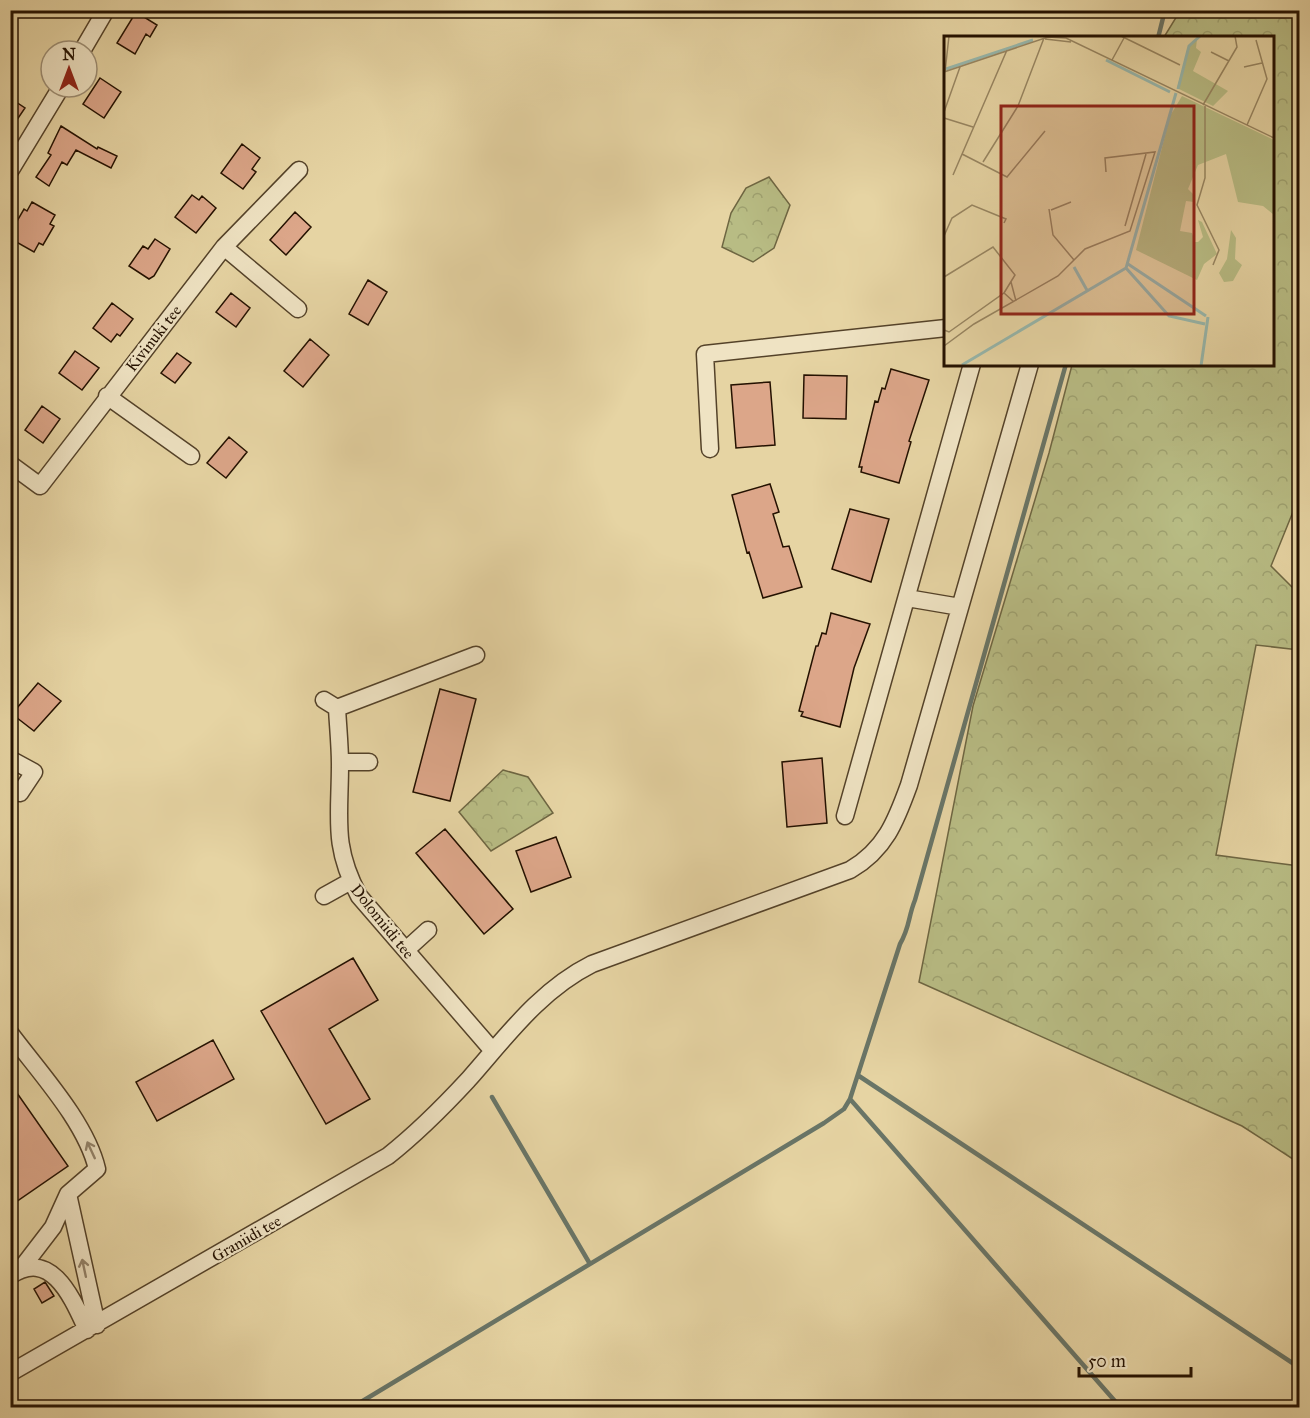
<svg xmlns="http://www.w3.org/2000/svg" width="1310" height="1418" font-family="'IM FELL Great Primer',serif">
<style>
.forest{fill:url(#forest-crowns);stroke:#6e6642;stroke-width:1.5}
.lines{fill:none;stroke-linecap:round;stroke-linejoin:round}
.stream{stroke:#697567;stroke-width:4.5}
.building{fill:#dca689;stroke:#241100;stroke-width:1.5}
.minor-casing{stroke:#544229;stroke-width:19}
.minor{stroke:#efe3c3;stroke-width:16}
.oneway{stroke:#94846b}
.labels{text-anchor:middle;stroke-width:4.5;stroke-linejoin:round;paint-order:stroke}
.street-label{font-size:16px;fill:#241100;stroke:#efe3c3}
.inset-river{fill:none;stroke:#97b7ac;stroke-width:3}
.inset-road{fill:none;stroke:#988662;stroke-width:1.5}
.view{fill:#8f2418;fill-opacity:0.15;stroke:#8f2418;stroke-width:3}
.inset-edge{fill:none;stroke:#241100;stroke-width:3}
</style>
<defs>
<pattern id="forest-crowns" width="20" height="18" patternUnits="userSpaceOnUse" patternTransform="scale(1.5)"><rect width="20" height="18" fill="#b8bc84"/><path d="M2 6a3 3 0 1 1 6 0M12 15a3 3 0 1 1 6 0" fill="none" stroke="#9ea170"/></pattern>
</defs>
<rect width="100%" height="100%" fill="#e6d4a3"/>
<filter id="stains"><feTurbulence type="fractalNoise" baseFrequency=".00333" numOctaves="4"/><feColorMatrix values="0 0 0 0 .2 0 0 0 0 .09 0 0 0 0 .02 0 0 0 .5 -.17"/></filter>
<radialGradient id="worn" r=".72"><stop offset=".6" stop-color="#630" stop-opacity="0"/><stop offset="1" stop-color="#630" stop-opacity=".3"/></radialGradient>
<path class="forest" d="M1180,11H1299V497L1271,566L1299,594V650L1256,645L1216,855L1299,866V1163L1242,1126L919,982L973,706L1049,453L1072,365L1272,364V38L1164,37Z
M769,177L790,205L774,248L753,262L722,247L731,213L746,188Z
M503,770L528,777L553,813L491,851L459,812Z"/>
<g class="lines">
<path class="stream" d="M1158,38L1165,10
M1066,364L915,900C908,917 910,927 900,944L850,1099L1121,1408
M859,1076L1300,1368
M492,1097L590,1264
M351,1408L824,1123L844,1109L850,1099"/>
</g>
<path class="building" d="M136,12L157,25L150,37L146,34L135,54L117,43Z
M100,78L121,92L104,118L83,104Z
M10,98L25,108L10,130Z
M61,126L97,149L98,147L117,156L111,168L76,150L67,165L62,162L49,186L36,177L51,155L48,153Z
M242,144L260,158L252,169L256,172L243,189L221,173Z
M192,195L199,200L202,196L216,208L196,233L175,217Z
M32,202L55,215L50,224L54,226L43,245L39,243L34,252L11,239L16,230L13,228L24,209L27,211Z
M295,212L311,227L286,255L270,240Z
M155,239L170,249L154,276L149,279L129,266L143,246L148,249Z
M368,280L387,292L368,325L349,314Z
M231,293L250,308L236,327L216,312Z
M112,303L133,319L120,336L117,334L111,342L93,328Z
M310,339L329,355L303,387L284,371Z
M75,351L99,368L82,390L59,373Z
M177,353L191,363L175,383L161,373Z
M891,369L929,380L909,441L911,442L899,483L861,472L862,467H859L875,401L878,402L882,388L885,389Z
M804,375L847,376L846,419L803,418Z
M770,382L775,445L736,448L731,385Z
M42,406L60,419L43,443L25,430Z
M229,437L247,452L226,478L207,463Z
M770,484L779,512L773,514L783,547L789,546L802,587L763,598L749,552L747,553L732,495Z
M850,509L889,519L871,582L832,569Z
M831,613L870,624L854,668L840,727L801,716L803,712L799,711L816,646H818L822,633L826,634Z
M38,683L61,701L34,731L12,714Z
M440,689L476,699L450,801L413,792Z
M822,758L827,823L787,827L782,762Z
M445,829L513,909L484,934L416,853Z
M556,837L571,877L531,892L516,851Z
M353,958L378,1000L329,1029L370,1099L326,1124L261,1011Z
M213,1040L234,1079L157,1121L136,1082Z
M10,1083L68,1166L10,1206Z
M45,1282L54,1296L42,1303L34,1289Z"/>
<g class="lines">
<defs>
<path id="minor" d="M82,51L106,10
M10,171L61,87
M224,247L298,309
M107,396L191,456
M710,449L705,354L946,328
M10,464L40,486L224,247L299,170
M907,598L960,607
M324,700L337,708C338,727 340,746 340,764C340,818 332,846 359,896L493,1051
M337,708L476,655
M10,759L34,772L20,793
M340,762H369
M845,816L972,364
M324,896L351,881
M406,950L428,930
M10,1033C39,1072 86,1122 97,1169L68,1194L53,1227L20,1270
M68,1194L97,1325
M10,1276C52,1247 73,1300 87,1330
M10,1373L388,1156C417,1133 443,1107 468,1080C506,1037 540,990 592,964L850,870C885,850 896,821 909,785L1030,364"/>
</defs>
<use href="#minor" class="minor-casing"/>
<use href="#minor" class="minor"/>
</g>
<defs><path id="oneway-shaft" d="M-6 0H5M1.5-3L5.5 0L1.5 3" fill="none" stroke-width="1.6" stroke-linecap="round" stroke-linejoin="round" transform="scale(1.5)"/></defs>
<g class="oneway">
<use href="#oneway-shaft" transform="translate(91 1150) rotate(-115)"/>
<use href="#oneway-shaft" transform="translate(84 1268) rotate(-102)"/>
</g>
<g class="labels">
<g class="street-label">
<text transform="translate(153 338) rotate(-52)" y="6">Kivinuki tee</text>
<text transform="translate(383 921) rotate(51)" y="6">Dolomiidi tee</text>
<text transform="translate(246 1238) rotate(-30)" y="6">Graniidi tee</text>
</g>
</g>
<g transform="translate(944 36)">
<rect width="330" height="330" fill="#e6d4a3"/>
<path d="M253,3L252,12L257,16L249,35L284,55L269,70L233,52L245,9ZM238,60L330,104V179L319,170L294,166L282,118L254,129L244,153L251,160L250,166L242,165L236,195L248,197L251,206H254L259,201L254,184L258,186L273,218L260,228L253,244L192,214L226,80ZM287,194L292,202L291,223L298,229L289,245L280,246L275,237L283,223Z" fill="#b8bc84"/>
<path class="inset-river" d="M162,24L226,56M2,33L89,4M234,53L245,10L256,0M232,57L182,232L225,280L261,288M184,228L262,280M130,231L144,256M18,329L182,232M257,330L264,281"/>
<path class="inset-road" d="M177,0L236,29M101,3L127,6M267,16L285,25M168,24L180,2M300,31L318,27M0,36L104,1L122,2L330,102M1,36L5,0M259,69L293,11L291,0M261,70V142L253,169L275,214L269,229M0,76L16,31M0,82L29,91M303,89L323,43L312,4M18,118L63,141L101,95M39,126L74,70L100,2M9,139L63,14M105,173L109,199L130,224M107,174L127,166M181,190L202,118M0,200L8,182L28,169L62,183L60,187M0,241L49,211L71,239L60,257M67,246L72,265M0,294L5,296L60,257L70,266M0,310L30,288L114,240L141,213L186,195L211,116L161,122L162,136"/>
<path class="view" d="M57,70H250V278H57Z"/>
<rect width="330" height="330" class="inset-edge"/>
</g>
<rect width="1310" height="1418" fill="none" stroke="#e6d4a3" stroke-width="36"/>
<rect x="12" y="12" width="1286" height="1394" fill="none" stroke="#241100" stroke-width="3"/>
<rect x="18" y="18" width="1274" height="1382" fill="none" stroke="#241100" stroke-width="1.5"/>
<g transform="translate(69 69)"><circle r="28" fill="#efe3c3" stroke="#9e8f75" stroke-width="1.5"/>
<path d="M0-4.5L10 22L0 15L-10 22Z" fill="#8f2418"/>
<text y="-9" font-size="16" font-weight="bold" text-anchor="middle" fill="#241100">N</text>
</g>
<path d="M1079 1367v9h112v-9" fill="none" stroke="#241100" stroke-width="3"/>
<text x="1088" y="1367" font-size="18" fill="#241100" stroke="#efe3c3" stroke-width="4.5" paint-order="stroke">50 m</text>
<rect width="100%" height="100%" filter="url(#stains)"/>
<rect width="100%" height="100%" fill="url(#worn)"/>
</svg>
